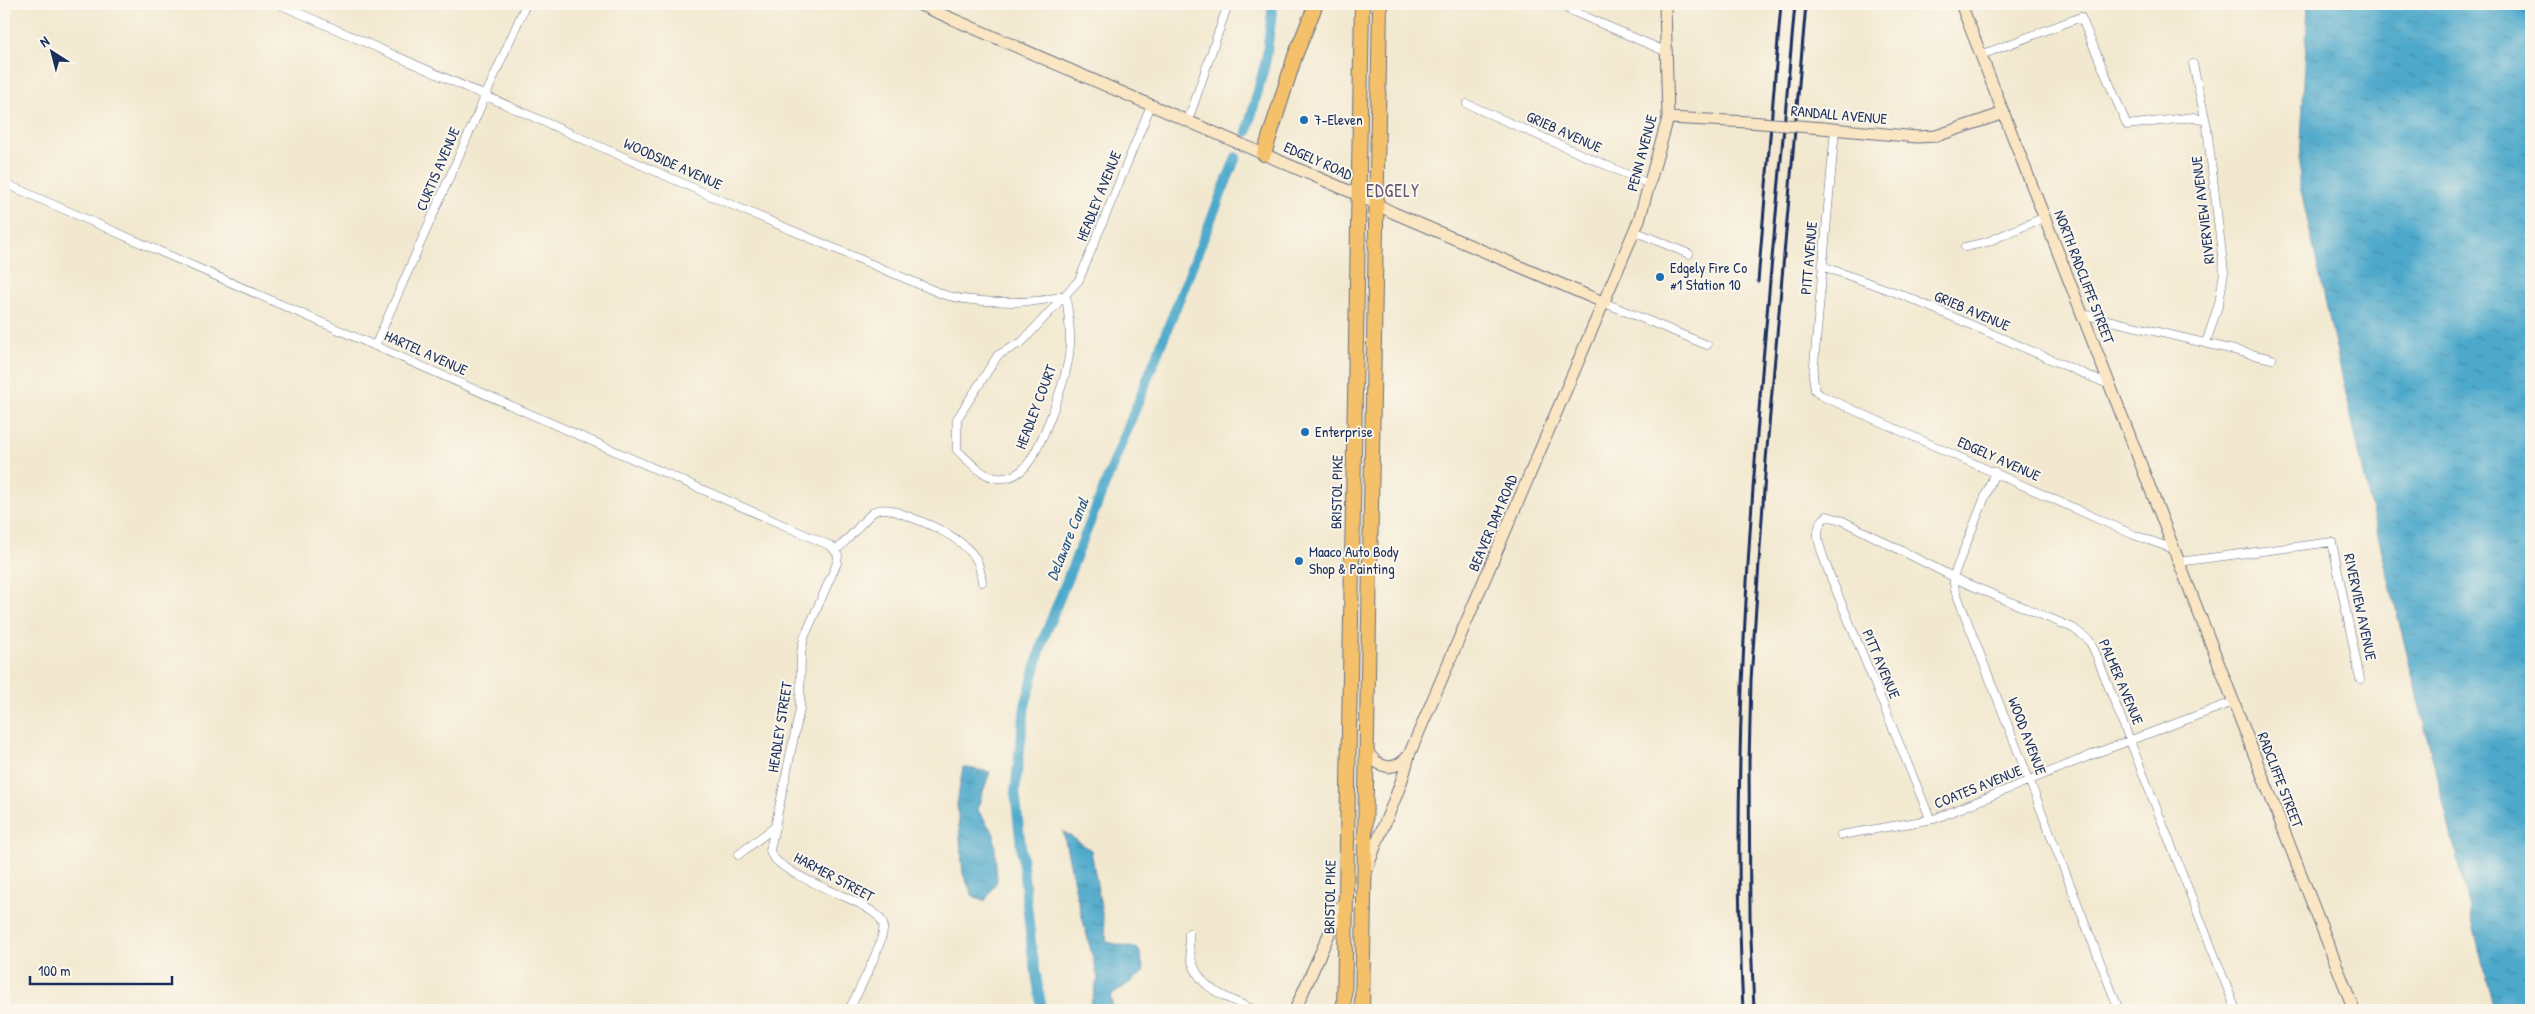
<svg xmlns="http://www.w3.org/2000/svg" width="2535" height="1014" font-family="'Patrick Hand',sans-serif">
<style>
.water{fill:url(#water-ripples);stroke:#346c94}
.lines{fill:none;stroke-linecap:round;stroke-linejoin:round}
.canal{stroke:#4da9cb;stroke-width:10}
.street-casing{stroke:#667086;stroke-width:9}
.secondary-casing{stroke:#667086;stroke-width:13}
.highway-casing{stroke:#667086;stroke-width:16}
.street{stroke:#fff;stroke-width:8}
.secondary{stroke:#fbe6c3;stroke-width:11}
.highway{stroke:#f4c16a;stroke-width:14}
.rail{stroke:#1b2f5e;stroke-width:3}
.secondary-bridge-casing{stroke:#667086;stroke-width:13;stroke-linecap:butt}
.secondary-bridge{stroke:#fbe6c3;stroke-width:11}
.poi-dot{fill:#1f6fb2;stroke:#fbf7ec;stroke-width:2}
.labels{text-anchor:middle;stroke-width:4;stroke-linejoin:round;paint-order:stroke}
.street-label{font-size:15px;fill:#1b2f5e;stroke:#fbf7ec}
.poi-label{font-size:15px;fill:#1b2f5e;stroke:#fbf7ec;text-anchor:start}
.water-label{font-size:16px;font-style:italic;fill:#2c5a84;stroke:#fbf7ec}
.quarter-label{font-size:18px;letter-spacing:1px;fill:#5f5572;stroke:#fbf7ec}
</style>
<defs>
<pattern id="water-ripples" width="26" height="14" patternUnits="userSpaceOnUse" patternTransform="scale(1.25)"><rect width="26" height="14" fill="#4da9cb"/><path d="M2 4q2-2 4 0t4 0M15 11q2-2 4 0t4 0" fill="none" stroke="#3f8aa8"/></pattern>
</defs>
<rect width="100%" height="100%" fill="#fbf7ec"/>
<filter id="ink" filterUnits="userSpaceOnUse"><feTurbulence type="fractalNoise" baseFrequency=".02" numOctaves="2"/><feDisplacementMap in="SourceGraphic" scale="10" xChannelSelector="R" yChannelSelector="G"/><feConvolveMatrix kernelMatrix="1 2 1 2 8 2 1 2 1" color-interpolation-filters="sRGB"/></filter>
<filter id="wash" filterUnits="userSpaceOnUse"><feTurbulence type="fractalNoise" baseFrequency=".0096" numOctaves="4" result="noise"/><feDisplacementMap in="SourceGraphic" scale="20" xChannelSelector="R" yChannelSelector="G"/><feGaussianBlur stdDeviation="1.12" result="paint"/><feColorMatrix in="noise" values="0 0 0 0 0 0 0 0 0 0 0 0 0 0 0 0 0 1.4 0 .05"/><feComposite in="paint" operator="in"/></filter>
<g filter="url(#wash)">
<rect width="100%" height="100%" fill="#f2e8cf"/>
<path class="water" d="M2308,4H2531V1010H2494L2373,515L2299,182Z
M963,767L990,772L977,809L994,834L997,881L985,901L973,896L963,874L957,804Z
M1063,831L1091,850L1107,942L1139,949L1144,972L1111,996L1113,1010H1089L1098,978L1077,897Z"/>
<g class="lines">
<path class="canal" d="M1247,132L1266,60L1273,4
M1042,1010L1032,951L1015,791L1025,706L1043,640L1236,157"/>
</g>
</g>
<g filter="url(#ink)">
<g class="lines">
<defs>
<path id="street" d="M279,4L718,199L942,294C969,303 1041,306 1066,294
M1556,4L1667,52
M1981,55L2081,17L2127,125L2194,117L2205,121
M2193,64L2207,127L2224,272L2219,303L2206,343
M1467,104L1651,185
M1188,121L1228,4
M1835,129L1813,376L1815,390L1820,395L2134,535L2174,549
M4,183L831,546L838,555L837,563L804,638L801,653L800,709L770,850C772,870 842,894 860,904C868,909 881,915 883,924C887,938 857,994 849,1010
M1634,231L1689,254
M1965,247L1987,242L2045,217
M1822,266L1900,294L2110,385
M1066,294C1068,314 1072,335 1069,355C1066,379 1040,455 1022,470C1015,476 1006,479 997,478C981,476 968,460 957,450V419L998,355L1022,342L1079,280L1151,105
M1605,303L1707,345
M2082,314L2272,359
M375,346L526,4
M1995,472L1953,577L1955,590L2119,1010
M836,550C848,541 866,516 875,511C880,508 886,509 891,510C919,520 959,533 976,559C980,566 981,574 982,582
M2178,562L2332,542L2360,679
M1930,818L1829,573C1824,556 1808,529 1827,516L1841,520L1963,582L2073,628L2089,640L2095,652L2236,1010
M1841,835L1934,819L2099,752L2233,702
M738,855L776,826
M1189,933C1187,983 1214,993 1255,1010"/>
<path id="secondary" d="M918,4L1358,195L1394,213L1605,303
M1961,4L2354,1010
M1668,118L1749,122
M1822,128L1917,137L1936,136L2004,113
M1367,751C1379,769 1394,773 1409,755
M1367,870C1379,831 1400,795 1409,755L1639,220L1668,118L1665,4
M1295,1010L1343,903"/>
<path id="highway" d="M1264,154L1295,56L1316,4
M1344,1010L1362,4
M1362,1010L1380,4"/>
</defs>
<use href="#street" class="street-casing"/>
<use href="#secondary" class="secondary-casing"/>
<use href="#highway" class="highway-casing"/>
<use href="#street" class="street"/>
<use href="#secondary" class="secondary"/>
<use href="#highway" class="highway"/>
<path class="rail" d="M1758,282L1781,4
M1743,1010C1726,674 1766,339 1795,4
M1754,1010L1750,915L1749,763L1751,680L1766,460L1806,4"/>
<defs>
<path id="secondary-bridge" d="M1749,122L1822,128"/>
</defs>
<use href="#secondary-bridge" class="secondary-bridge-casing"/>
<use href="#secondary-bridge" class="secondary-bridge"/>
</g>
</g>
<g class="poi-dot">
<circle cx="1304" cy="120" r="5"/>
<circle cx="1660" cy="277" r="5"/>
<circle cx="1305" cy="432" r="5"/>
<circle cx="1299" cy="561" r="5"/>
</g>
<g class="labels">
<g class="street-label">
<text transform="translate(1839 115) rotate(5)" y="5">RANDALL AVENUE</text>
<text transform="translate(1564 132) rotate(24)" y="5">GRIEB AVENUE</text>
<text transform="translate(1642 153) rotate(-75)" y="5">PENN AVENUE</text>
<text transform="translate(1318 161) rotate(24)" y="5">EDGELY ROAD</text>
<text transform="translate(673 164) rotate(24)" y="5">WOODSIDE AVENUE</text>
<text transform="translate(438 169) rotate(-67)" y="5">CURTIS AVENUE</text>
<text transform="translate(1099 196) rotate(-68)" y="5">HEADLEY AVENUE</text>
<text transform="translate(2203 210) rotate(-97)" y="5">RIVERVIEW AVENUE</text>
<text transform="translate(1809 258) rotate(-85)" y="5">PITT AVENUE</text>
<text transform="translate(2084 277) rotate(69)" y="5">NORTH RADCLIFFE STREET</text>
<text transform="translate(1972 311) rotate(23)" y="5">GRIEB AVENUE</text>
<text transform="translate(426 353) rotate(24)" y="5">HARTEL AVENUE</text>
<text transform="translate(1036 407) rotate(-69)" y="5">HEADLEY COURT</text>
<text transform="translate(1999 459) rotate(24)" y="5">EDGELY AVENUE</text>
<text transform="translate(1337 492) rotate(-89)" y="5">BRISTOL PIKE</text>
<text transform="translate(1493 523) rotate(-67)" y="5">BEAVER DAM ROAD</text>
<text transform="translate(2360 607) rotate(78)" y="5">RIVERVIEW AVENUE</text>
<text transform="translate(1881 664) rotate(67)" y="5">PITT AVENUE</text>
<text transform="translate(2121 682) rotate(67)" y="5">PALMER AVENUE</text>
<text transform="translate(780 727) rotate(-81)" y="5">HEADLEY STREET</text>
<text transform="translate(2027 736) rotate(69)" y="5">WOOD AVENUE</text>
<text transform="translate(2280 780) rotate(69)" y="5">RADCLIFFE STREET</text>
<text transform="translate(1978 787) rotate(-22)" y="5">COATES AVENUE</text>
<text transform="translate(834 877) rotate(28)" y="5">HARMER STREET</text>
<text transform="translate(1330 897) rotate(-89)" y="5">BRISTOL PIKE</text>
</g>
<g class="poi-label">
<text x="1314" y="125">7-Eleven</text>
<text x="1670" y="273">Edgely Fire Co<tspan x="1670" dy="17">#1 Station 10</tspan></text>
<text x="1315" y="437">Enterprise</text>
<text x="1309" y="557">Maaco Auto Body<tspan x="1309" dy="17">Shop &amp; Painting</tspan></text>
</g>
<g class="water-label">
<text transform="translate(1067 539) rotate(-68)" y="6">Delaware Canal</text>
</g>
<g class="quarter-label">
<text x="1393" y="197">EDGELY</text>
</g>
</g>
<rect width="2535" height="1014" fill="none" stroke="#fbf7ec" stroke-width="20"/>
<g transform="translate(52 52) rotate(324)" stroke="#fbf7ec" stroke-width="4" paint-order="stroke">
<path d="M0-4L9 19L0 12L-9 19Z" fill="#1b2f5e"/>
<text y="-8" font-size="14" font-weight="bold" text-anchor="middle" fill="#1b2f5e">N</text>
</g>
<path d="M30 976v8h142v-8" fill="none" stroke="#1b2f5e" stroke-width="2.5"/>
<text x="38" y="976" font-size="15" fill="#1b2f5e" stroke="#fbf7ec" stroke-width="4" paint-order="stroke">100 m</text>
</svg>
